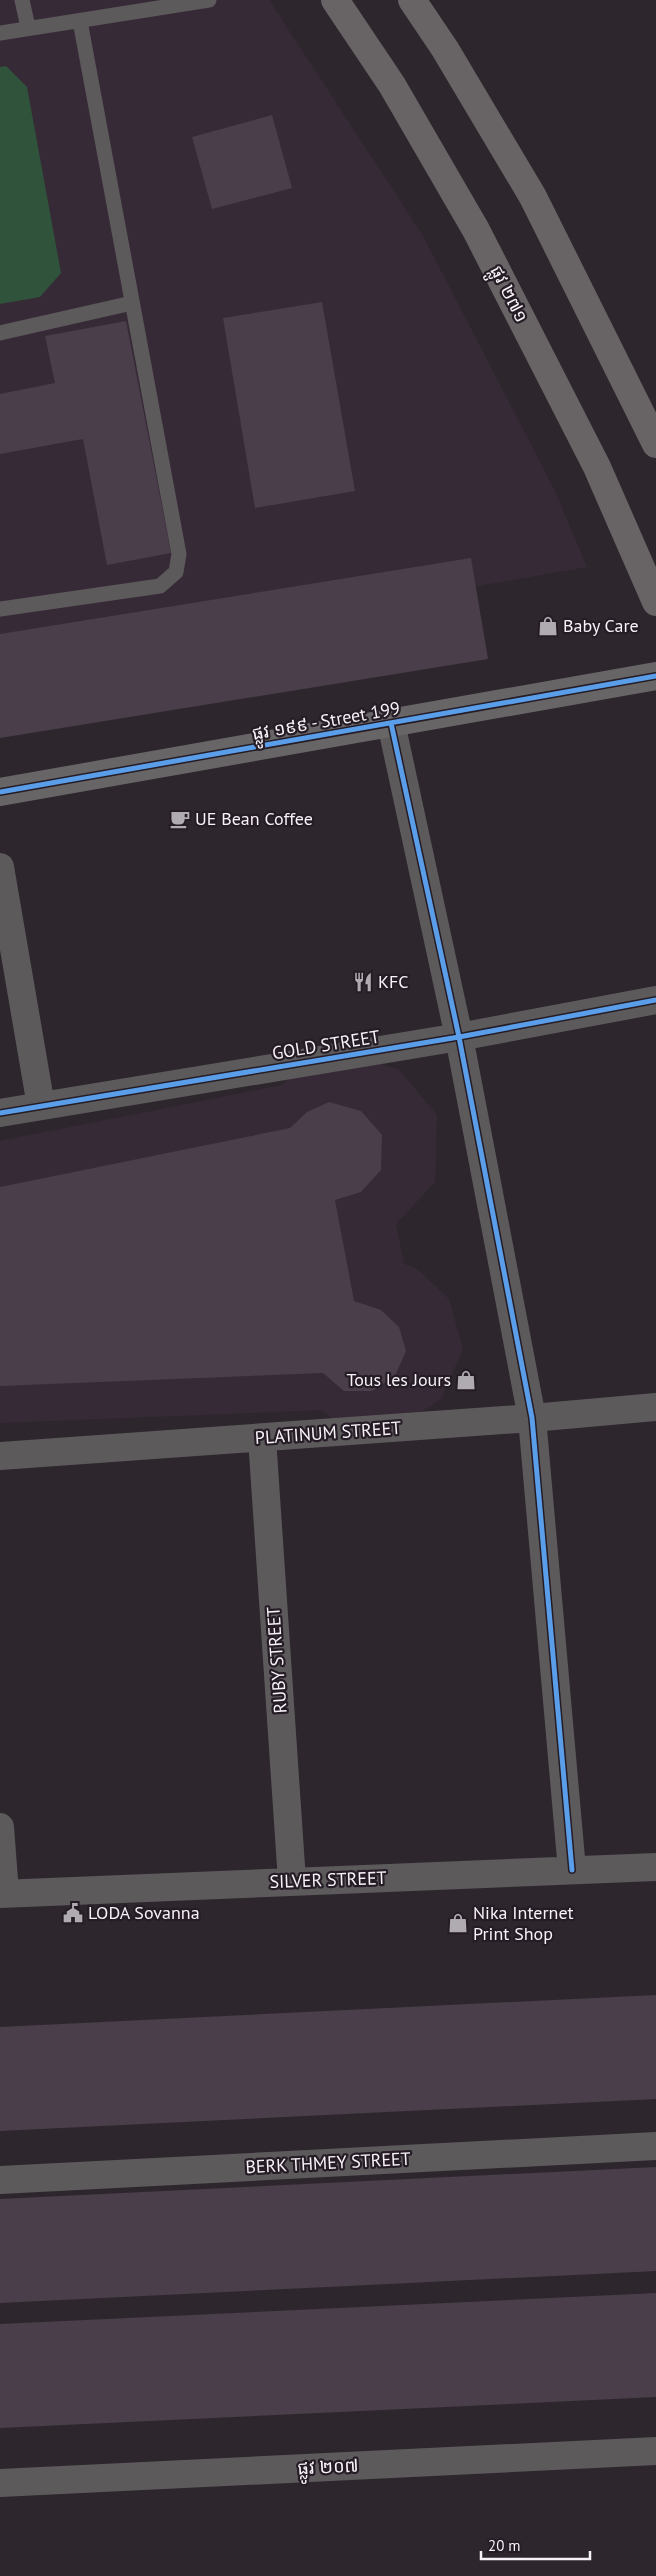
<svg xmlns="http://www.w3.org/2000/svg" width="656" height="2576" font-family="'PT Sans','Noto Sans Khmer',sans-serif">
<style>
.built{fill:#372a37}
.green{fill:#30533b}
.building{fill:#493e4a}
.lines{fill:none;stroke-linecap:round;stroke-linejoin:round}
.lane{stroke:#5d5a5c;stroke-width:15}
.street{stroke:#5d5a5c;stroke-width:28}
.secondary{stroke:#686567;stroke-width:28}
.primary{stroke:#686365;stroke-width:28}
.cycleway-casing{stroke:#251c25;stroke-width:8}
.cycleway{stroke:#5a9eea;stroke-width:5}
.labels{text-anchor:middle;stroke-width:4.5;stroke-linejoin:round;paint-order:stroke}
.street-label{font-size:18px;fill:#f7f1f8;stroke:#251c25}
.poi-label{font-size:18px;fill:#f7f1f8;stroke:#251c25;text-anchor:start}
</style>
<rect width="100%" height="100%" fill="#2d272d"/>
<path class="built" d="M0,0H269L423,236L555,491L587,567L0,669Z
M338,1052L398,1069L437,1115L435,1182L396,1224L404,1264L416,1268L449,1299L463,1349L441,1399L397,1428L341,1426L322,1410L0,1423V1141L282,1085L295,1072Z"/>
<path class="green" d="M6,66L27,87L61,273L40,297L0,304V67Z"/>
<path class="building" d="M272,115L292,188L212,209L192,137Z
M322,302L355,491L255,508L223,318Z
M126,321L171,553L107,565L83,439L0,454V394L55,383L45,336Z
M471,558L488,659L0,738V634Z
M329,1102L361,1111L382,1135L381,1170L361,1192L335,1200L354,1301L381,1310L399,1327L406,1351L395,1376L372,1391H344L323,1373L0,1386V1187L290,1128L307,1112Z
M656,1995V2099L0,2131V2027Z
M656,2167V2271L0,2303V2199Z
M656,2293V2397L0,2428V2324Z"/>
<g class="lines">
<path class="lane" d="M22,0L28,27
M0,33L209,0
M0,333L132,303
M0,609L160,586L176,572L179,554L80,21"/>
<path class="street" d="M391,723L459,1037L532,1418L572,1870
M0,867L41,1106
M0,1113L459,1037L656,1000
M262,1438L292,1881
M0,1456L532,1418L656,1407
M0,1827L5,1893
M0,1894L656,1867
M0,2180L656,2146
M0,2483L656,2451"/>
<path class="secondary" d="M0,792L656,676"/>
<path class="primary" d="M335,0L392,85L476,230L597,467L656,602
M412,0L445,49L533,197L656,444"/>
<defs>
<path id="cycleway" d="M391,723L459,1037L532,1418L572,1870
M0,792L656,676
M0,1113L459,1037L656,1000"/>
</defs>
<use href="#cycleway" class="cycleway-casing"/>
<use href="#cycleway" class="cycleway"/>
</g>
<defs>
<symbol id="shop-bare" viewBox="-9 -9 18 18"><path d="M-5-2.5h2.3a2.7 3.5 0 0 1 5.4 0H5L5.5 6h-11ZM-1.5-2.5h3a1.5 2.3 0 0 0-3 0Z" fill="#b0aab1" stroke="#251c25" stroke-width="2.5" paint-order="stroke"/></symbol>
<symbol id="cafe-bare" viewBox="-9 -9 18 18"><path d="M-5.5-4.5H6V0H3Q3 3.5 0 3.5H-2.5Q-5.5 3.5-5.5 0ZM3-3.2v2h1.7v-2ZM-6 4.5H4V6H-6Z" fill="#b0aab1" stroke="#251c25" stroke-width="2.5" paint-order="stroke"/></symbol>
<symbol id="restaurant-bare" viewBox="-9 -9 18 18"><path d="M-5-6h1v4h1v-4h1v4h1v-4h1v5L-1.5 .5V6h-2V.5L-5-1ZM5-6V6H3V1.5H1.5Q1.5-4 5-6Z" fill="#b0aab1" stroke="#251c25" stroke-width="2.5" paint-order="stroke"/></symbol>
<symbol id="civic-bare" viewBox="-9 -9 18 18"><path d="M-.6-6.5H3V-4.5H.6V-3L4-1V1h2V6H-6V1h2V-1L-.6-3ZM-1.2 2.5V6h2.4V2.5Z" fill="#b0aab1" stroke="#251c25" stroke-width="2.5" paint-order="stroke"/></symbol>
</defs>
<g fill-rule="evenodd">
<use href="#shop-bare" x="534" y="612" width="28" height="28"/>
<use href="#cafe-bare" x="166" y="805" width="28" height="28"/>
<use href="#restaurant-bare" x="349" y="968" width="28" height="28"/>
<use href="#shop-bare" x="452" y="1366" width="28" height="28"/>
<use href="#civic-bare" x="59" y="1899" width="28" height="28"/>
<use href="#shop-bare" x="444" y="1909" width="28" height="28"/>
</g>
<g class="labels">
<g class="street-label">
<text transform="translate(509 294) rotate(63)" y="6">ផ្លូវ ២៧១</text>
<text transform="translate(326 721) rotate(-10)" y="6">ផ្លូវ ១៩៩ - Street 199</text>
<text transform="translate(326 1045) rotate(-9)" y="6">GOLD STREET</text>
<text transform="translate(328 1433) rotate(-4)" y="6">PLATINUM STREET</text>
<text transform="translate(277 1660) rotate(-94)" y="6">RUBY STREET</text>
<text transform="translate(328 1880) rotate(-2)" y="6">SILVER STREET</text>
<text transform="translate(328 2163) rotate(-3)" y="6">BERK THMEY STREET</text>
<text transform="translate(328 2467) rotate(-3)" y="6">ផ្លូវ ២០៧</text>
</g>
<g class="poi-label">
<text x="563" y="632">Baby Care</text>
<text x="195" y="825">UE Bean Coffee</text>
<text x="378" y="988">KFC</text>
<text x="451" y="1386" text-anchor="end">Tous les Jours</text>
<text x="88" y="1919">LODA Sovanna</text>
<text x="473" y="1919">Nika Internet<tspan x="473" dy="21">Print Shop</tspan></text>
</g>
</g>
<path d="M481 2551v8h109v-8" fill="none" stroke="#f7f1f8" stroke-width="2.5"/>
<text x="488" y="2551" font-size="15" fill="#f7f1f8" stroke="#251c25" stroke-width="4" paint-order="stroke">20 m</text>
</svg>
